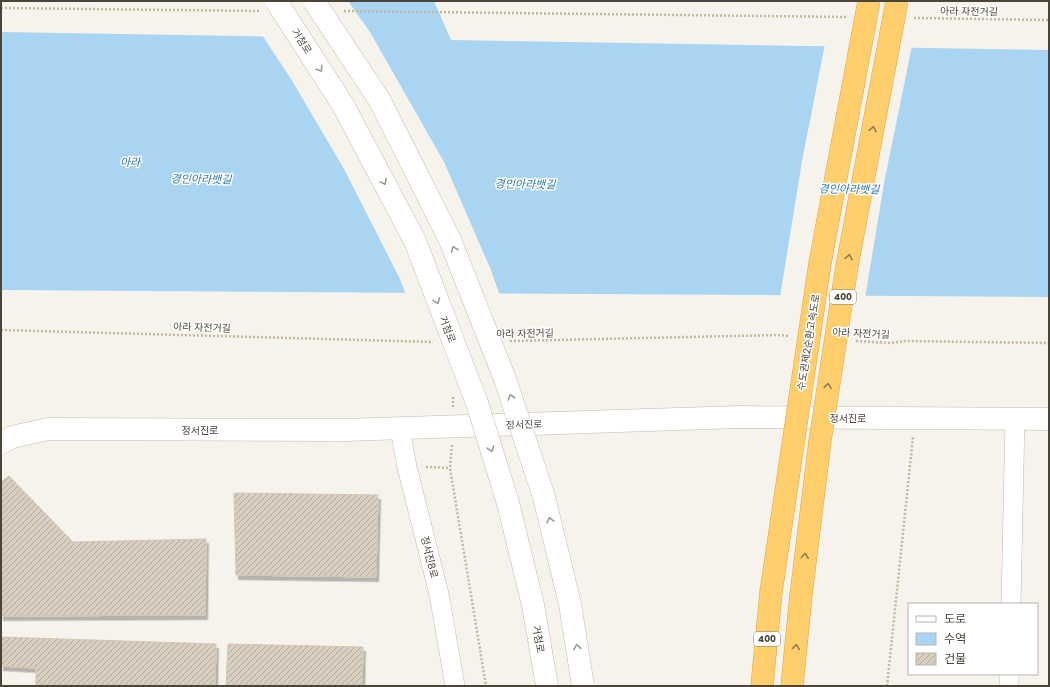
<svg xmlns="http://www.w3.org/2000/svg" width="1050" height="687" font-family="Poppins,'Noto Sans KR',sans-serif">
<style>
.water{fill:#a9d4f2}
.pier{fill:#f6f3ec}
.building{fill:url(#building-hatch);stroke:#d3c7b4;filter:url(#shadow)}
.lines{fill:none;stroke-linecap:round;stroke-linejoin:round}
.minor-casing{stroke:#c2bbae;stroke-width:20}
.tertiary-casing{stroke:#c2bbae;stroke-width:23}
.motorway-casing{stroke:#e0a43c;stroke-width:23}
.path{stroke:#c4b79f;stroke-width:2.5;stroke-dasharray:2 2;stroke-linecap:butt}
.minor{stroke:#fff;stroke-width:19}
.tertiary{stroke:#fff;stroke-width:22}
.motorway{stroke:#ffcf6e;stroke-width:22}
.tertiary-bridge-casing{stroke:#c2bbae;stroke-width:23;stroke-linecap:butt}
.motorway-bridge-casing{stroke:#e0a43c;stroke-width:23;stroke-linecap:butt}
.tertiary-bridge{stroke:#fff;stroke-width:22}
.motorway-bridge{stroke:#ffcf6e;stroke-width:22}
.oneway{stroke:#9c9892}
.oneway2{stroke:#937c4e}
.labels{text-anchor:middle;stroke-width:3;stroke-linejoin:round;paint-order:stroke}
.shield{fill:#fff;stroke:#817c74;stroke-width:1}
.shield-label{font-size:9px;font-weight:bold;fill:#4b4439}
.street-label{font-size:10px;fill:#4b4439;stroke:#fff}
.water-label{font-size:11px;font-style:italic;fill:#2e7ab2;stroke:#fff}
</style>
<defs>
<pattern id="building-hatch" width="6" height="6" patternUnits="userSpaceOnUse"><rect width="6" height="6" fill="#d8cfc1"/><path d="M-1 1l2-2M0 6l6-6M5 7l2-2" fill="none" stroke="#b1aa9e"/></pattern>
<filter id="shadow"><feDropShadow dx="2.5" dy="4.5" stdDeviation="0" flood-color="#0004"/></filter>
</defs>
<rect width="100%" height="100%" fill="#f6f3ec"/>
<path class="water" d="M330,1H434L451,40L1049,50V297L1,290V32L355,38Z"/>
<path class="pier" d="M328,1H348L370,32L444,162L491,270L500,296L406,295L400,279L344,169L291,79L262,35L352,36Z
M825,44L912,46L885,178L865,298L780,297L802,161Z"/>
<path class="building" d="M9,476L73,542L206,539L205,615L1,616V482Z
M234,493L378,495L376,577L236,575Z
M1,637L216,644L215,686H36V668L1,666Z
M228,644L363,647L362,686H226Z"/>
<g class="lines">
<defs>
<path id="minor" d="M400,429L407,467L439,594L455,686
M1011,604L1015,419
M1009,686V674"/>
<path id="tertiary" d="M1,443L12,437L48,429L345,430L739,417L1049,419"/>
<path id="motorway" d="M762,686L771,592
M792,686L801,595"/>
</defs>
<use href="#minor" class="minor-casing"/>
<use href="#tertiary" class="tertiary-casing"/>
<use href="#motorway" class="motorway-casing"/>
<path class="path" d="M1,8L259,11
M344,11L847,17
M914,18L1049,20
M1,330L433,342
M510,341L778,335L789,336
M856,341L891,343L906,341L1049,343
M453,397V408
M452,445L450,468L486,686
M426,467L450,468
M887,686L913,437"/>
<use href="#minor" class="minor"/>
<use href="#tertiary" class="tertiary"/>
<use href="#motorway" class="motorway"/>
<defs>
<path id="tertiary-bridge" d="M276,1L343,105L415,241L477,403L508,503L533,605L547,686
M314,1L380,101L450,240L505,379L544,497L570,604L583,686"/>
<path id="motorway-bridge" d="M771,592L820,263L869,1
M801,595L820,441L847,266L897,1"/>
</defs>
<use href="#tertiary-bridge" class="tertiary-bridge-casing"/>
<use href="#motorway-bridge" class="motorway-bridge-casing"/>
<use href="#tertiary-bridge" class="tertiary-bridge"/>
<use href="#motorway-bridge" class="motorway-bridge"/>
</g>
<defs><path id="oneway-chevron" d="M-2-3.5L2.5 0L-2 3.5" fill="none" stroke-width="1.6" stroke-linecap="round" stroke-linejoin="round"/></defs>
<g class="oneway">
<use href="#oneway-chevron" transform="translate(320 69) rotate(57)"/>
<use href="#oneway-chevron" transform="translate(384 182) rotate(62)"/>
<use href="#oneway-chevron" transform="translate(454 249) rotate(-111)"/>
<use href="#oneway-chevron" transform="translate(437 301) rotate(69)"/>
<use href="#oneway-chevron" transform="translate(511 397) rotate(-108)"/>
<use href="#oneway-chevron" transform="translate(491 449) rotate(72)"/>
<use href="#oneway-chevron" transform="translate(550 520) rotate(-104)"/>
<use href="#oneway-chevron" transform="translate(577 647) rotate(-99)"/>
</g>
<g class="oneway2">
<use href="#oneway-chevron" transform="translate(873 129) rotate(-79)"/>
<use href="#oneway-chevron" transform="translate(849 257) rotate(-79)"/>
<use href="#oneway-chevron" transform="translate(828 386) rotate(-81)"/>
<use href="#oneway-chevron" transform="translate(805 556) rotate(-83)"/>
<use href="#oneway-chevron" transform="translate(796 647) rotate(-84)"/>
</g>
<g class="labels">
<g class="shield">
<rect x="830" y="290" width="26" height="14" rx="3"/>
<rect x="754" y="632" width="26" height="14" rx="3"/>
</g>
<g class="shield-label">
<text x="843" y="300">400</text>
<text x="767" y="642">400</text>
</g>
<g class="street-label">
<text transform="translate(969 11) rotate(1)" y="4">아라 자전거길</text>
<text transform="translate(302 41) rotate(57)" y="4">거첨로</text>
<text transform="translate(202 327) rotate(2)" y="4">아라 자전거길</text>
<text transform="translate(448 329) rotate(69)" y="4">거첨로</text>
<text transform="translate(525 333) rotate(-1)" y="4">아라 자전거길</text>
<text transform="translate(861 333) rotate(3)" y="4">아라 자전거길</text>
<text transform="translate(808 342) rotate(-81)" y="4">수도권제2순환고속도로</text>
<text x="848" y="422">정서진로</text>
<text transform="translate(524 424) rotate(-2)" y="4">정서진로</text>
<text x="200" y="434">정서진로</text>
<text transform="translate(430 557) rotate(76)" y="4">정서진8로</text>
<text transform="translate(539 639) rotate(80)" y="4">거첨로</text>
</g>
<g class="water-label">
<text x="130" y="166">아라</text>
<text transform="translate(201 179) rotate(1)" y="4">경인아라뱃길</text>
<text transform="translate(525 184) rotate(1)" y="4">경인아라뱃길</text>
<text transform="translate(849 189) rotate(1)" y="4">경인아라뱃길</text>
</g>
</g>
<rect width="1050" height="687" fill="none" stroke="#4b4439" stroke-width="4"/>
<rect x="908" y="603" width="130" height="72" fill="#ffffff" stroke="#b7b4b0"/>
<rect x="916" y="616" width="20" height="6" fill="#ffffff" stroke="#b7b4b0"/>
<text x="944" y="623" font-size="12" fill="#4b4439">도로</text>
<rect x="916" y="633" width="20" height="12" fill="#a9d4f2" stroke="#b7b4b0"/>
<text x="944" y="643" font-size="12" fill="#4b4439">수역</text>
<rect x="916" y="653" width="20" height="12" fill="url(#building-hatch)" stroke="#b7b4b0"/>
<text x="944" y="663" font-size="12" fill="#4b4439">건물</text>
</svg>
